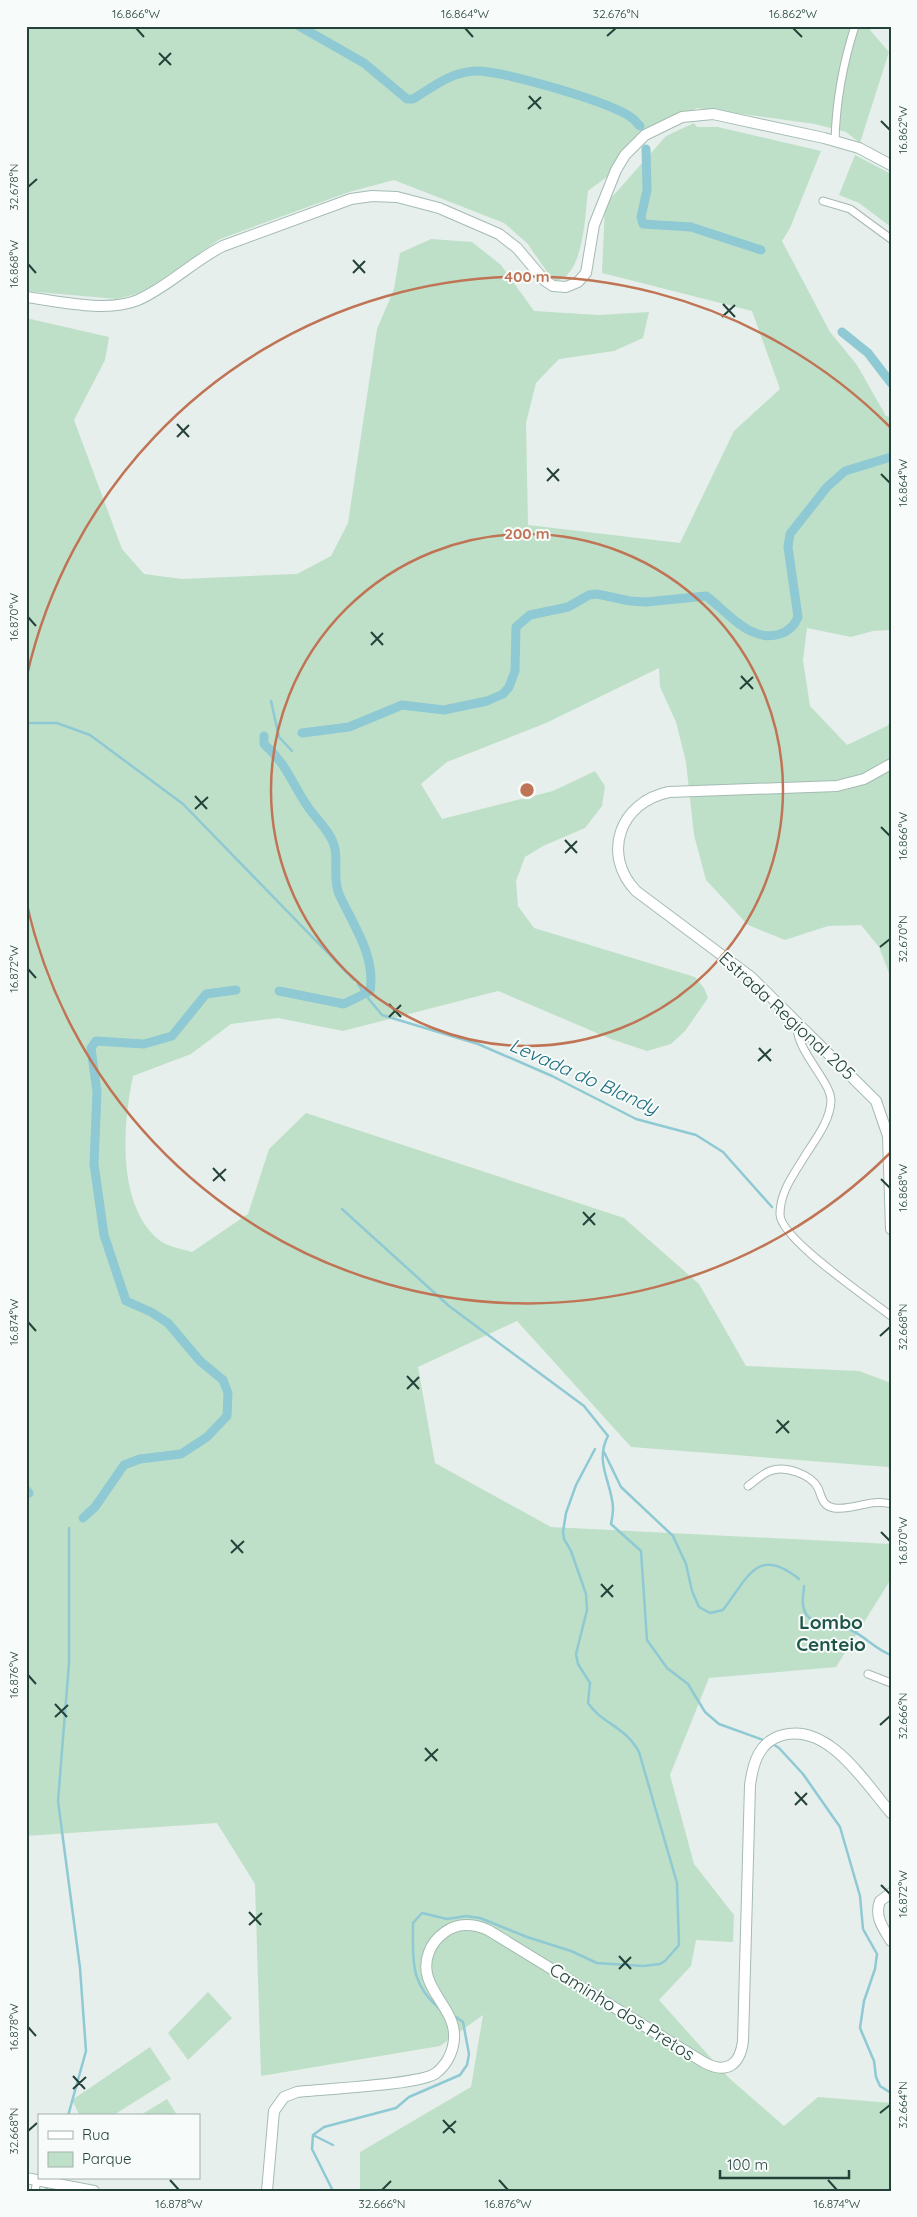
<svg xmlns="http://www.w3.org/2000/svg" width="917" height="2217" font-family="Quicksand,sans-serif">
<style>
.green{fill:#bfe0c8}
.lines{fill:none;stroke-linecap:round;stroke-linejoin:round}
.stream{stroke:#8ec9d4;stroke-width:2.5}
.canal{stroke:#8ec9d4;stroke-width:9}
.street-casing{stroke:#a8b8b2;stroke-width:9}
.secondary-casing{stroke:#a4bbb3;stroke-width:12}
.street{stroke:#fff;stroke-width:7}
.secondary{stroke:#fff;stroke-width:10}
.ticks{fill:none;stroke:#24423a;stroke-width:2}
.ring{fill:none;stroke:#c07456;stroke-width:2.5}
.labels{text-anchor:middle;stroke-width:4;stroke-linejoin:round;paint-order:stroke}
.street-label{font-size:18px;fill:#24423a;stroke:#f7fbf9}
.water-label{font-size:19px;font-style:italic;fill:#1c6f80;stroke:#f7fbf9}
.neighbourhood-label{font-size:19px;font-weight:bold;fill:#1f5548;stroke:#f7fbf9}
.centre{fill:#c07456;stroke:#f7fbf9;stroke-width:2.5}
.ring-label{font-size:15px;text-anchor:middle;font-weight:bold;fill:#c07456;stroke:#f7fbf9;stroke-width:4;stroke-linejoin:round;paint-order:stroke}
.neatline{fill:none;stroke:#24423a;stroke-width:2}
.ticks-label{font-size:12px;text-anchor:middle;fill:#24423a}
</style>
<rect width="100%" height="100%" fill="#e6efeb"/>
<path class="green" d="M26,26H872L870,30L889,52L860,143L846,132L815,124L697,108L643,135L616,170L588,191C585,215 584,274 557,281L550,276L527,243L504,223L394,180L349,192L220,239L144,292L117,299L26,291Z
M694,123L697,127H718L821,151L790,228L782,241L830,332L857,365L886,416L891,417V630L873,631L851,637L807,628L803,660L810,706L847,745L887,726L891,721V978L879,947L861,925L828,926L785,940L748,925L706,880L694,835L686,762L676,722L660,687L659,668L546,723L447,762L421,784L442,819L553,791L595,771L605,786L602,806L585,828L543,846L525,857L516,881L518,906L534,928L695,977L704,988L708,998L685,1031L671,1044L647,1051L611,1039L498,991L343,1031L278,1018L231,1024L191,1054L133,1076C123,1124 116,1204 159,1240C166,1246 182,1249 192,1252L248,1214L269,1149L306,1113L624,1218L699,1284L746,1366L859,1371L891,1383V1470L888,1467L631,1447L517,1321L418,1367L435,1463L551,1527L891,1544V1579L836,1667L709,1678L670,1775L694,1864L734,1915L733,1942L696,1940L691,1966L659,2000L729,2078L784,2126L818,2097L891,2103V2191H360V2152L471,2087L483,2015L440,2046L261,2076L255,1884L217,1823L26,1836V318L109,337L105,360L74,420L122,549L144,574L182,579L297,574L331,556L348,523L377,329L394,289L400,253L431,239L472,242L501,265L534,311L599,315L649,312L643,338L614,351L559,359L536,383L526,423L528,525L680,543L734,431L780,389L752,311L602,273L605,205L666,136Z
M855,155L891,174V227L859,203L839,195Z
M208,1992L232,2018L188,2060L168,2033Z
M150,2047L171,2079L112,2116H80L72,2100Z
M167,2099L177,2115L139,2116Z"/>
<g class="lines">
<path class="stream" d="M271,701L279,737L292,751
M26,723H57L90,735L183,804L354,980
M358,984L364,993
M368,998L382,1015L478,1044L552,1076L636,1119L696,1135L723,1152L772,1207
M342,1209L449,1306L584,1406L608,1436C594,1462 612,1483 613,1508C613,1513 612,1519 611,1524L641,1551L647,1640L667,1668L688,1684L705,1712L719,1724L766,1741
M604,1452L621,1487L673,1536L686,1564L692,1591L699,1607L710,1613L723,1610C748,1578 757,1545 799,1579
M804,1586C804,1592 802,1598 803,1605C806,1630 837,1622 851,1630C866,1637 875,1649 891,1655
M771,1743L779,1748L803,1774L840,1827L860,1896L863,1929L877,1954L875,1969L864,2001L860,2028L874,2061L876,2077L880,2086L891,2093
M440,2009C409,1983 413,1959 413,1923L422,1913L447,1919L466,1916L480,1918L527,1937L571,1951L597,1963L643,1966L660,1964L665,1961L679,1945L677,1883L639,1752C625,1726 602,1724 588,1703L590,1683L578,1664L576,1654L587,1610L586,1594L571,1551L564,1539L563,1532L566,1513L576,1485L595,1449
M68,2116L86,2051L80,1968L58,1801L69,1663V1528
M313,2135L333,2145
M46,2191L47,2186
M333,2191L312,2149L313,2135L324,2127L396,2108L409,2097L460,2075L467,2065L469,2054L463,2022L456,2017"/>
<path class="canal" d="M299,26L364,63L407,99H413C433,87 451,72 475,71C501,70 611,102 632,118C635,120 637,123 640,126
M646,149L647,190L641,217L643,224L691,227L761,250
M842,332L868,353L891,383
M302,733L349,727L402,705L444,710L487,701L503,694L509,687L515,671L516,627L530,615L568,607L589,595L597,594L630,601L646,602L706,596C721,607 736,625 753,632C770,640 791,635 798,617L788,547L790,534L827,487L845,471L891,457
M264,736V744C287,764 292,784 308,807C316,819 330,831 334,845C339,861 332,876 339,894C353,925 376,956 370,991L344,1004L279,991
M26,1490L29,1493
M83,1518L95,1507L124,1465L140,1459L181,1454L207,1437L227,1416L228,1393L223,1380L200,1361L168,1323L151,1312L126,1301L104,1235L94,1164L97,1092L91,1048L96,1041L144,1044L172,1036L206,994L236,990"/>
<defs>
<path id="street" d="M835,141C836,102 843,63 855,26
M823,201L850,209L891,239
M797,1022C794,1050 831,1080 831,1101C830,1122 814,1141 803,1159C792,1177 780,1193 780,1214C779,1238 870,1299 891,1316
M748,1486C755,1481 762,1474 770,1471C784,1465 811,1474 818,1488C822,1497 822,1506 834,1508C853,1511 871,1498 891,1504
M868,1674L891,1683
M35,2191L37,2180"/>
<path id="secondary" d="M26,297C58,301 107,313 138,300C168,287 193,261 223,246L351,199L372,196L397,197L439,208L499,234L517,248L544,280L553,286L566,287L578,282L586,273L594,225L616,170L625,155L645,135L682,117L713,114L824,138L859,148L891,165
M891,764L864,779L837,786L669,792C620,802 601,854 636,891L751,977L876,1101L888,1136L891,1229
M891,1893L880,1901C874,1916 883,1928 891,1941
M26,2178L94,2191
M267,2191L274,2111L284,2097L297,2092C322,2089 421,2085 436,2073C448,2064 455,2048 454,2033C452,2004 416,1985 429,1952C432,1944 438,1937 445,1932C459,1922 474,1924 488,1930L705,2063C727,2074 740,2065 743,2041L750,1785C753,1763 759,1741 783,1735C829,1723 865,1783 891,1813"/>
</defs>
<use href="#street" class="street-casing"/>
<use href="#secondary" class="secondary-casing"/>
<use href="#street" class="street"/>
<use href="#secondary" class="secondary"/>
</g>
<path class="ticks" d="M136,28L144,37M465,28L473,37M793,28L802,37M607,36L616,28M159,53L171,65M159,65L171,53M529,96L541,109M528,109L541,97M881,121L890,130M28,187L37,179M353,260L365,273M28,264L36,273M353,273L365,261M723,304L735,317M722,317L735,305M177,424L189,437M177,437L189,425M547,468L559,481M881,474L890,483M547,481L559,469M28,617L36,626M371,632L383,645M371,645L383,633M741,676L753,689M740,689L753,677M195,796L207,809M195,809L208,797M881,827L890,836M565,840L577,853M565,853L577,841M880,947L890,939M28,969L36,978M389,1004L401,1017M389,1017L401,1005M759,1048L771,1061M758,1061L771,1049M213,1168L225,1181M881,1179L890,1188M213,1181L226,1169M583,1212L595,1225M583,1225L595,1213M28,1322L36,1331M880,1336L890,1327M407,1376L419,1389M407,1389L419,1377M777,1420L789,1433M776,1433L789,1421M881,1532L890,1541M231,1540L243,1553M231,1553L244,1541M601,1584L613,1597M601,1597L613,1585M28,1675L36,1684M55,1704L67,1717M55,1717L68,1705M880,1725L890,1716M425,1748L437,1761M425,1761L438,1749M795,1792L807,1805M795,1805L807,1793M881,1885L890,1894M249,1912L261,1925M249,1925L262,1913M619,1956L631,1969M619,1969L631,1957M28,2027L36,2036M73,2076L85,2089M73,2089L86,2077M880,2113L890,2105M443,2120L455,2133M28,2131L37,2123M443,2133L456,2121M170,2180L179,2190M499,2180L508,2190M828,2180L837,2190M382,2190L391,2181"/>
<g class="ring">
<circle cx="527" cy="790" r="256"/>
<path d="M890 1153A513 513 0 0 1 27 905M27 675A513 513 0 0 1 890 427"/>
</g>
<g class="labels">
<g class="street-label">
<text transform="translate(787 1016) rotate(43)" y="6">Estrada Regional 205</text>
<text transform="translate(622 2012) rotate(32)" y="6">Caminho dos Pretos</text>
</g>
<g class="water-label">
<text transform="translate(584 1076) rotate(24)" y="7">Levada do Blandy</text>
</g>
<g class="neighbourhood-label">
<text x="831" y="1629">Lombo<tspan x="831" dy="22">Centeio</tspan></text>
</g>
</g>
<circle cx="527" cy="790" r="8" class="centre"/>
<g class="ring-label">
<text x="527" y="282">400 m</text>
<text x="527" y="539">200 m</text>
</g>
<rect width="917" height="2217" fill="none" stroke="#f7fbf9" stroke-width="55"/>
<rect x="38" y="2114" width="162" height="65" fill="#f7fbf9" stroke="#a3b1ad"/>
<rect x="48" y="2131" width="25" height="8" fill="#ffffff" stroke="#a3b1ad"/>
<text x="82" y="2140" font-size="15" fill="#24423a">Rua</text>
<rect x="48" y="2152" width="25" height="15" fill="#bfe0c8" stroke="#a3b1ad"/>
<text x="82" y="2164" font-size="15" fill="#24423a">Parque</text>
<path d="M720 2170v8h129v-8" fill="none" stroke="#24423a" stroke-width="2.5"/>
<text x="727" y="2170" font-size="15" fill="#24423a" stroke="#f7fbf9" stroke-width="4" paint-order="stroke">100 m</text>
<rect x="28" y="28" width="862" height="2162" class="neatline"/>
<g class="ticks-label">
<text x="136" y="18">16.866°W</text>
<text x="465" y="18">16.864°W</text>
<text x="616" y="18">32.676°N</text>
<text x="793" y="18">16.862°W</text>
<text transform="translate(903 130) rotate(-90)" y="4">16.862°W</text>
<text transform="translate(14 187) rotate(-90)" y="4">32.678°N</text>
<text transform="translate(14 264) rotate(-90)" y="4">16.868°W</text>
<text transform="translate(903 483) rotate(-90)" y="4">16.864°W</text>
<text transform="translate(14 617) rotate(-90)" y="4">16.870°W</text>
<text transform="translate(903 836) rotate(-90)" y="4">16.866°W</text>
<text transform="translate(903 939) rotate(-90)" y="4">32.670°N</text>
<text transform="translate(14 969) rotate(-90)" y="4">16.872°W</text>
<text transform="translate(903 1188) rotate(-90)" y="4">16.868°W</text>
<text transform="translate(14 1322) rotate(-90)" y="4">16.874°W</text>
<text transform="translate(903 1327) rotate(-90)" y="4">32.668°N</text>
<text transform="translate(903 1541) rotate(-90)" y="4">16.870°W</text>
<text transform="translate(14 1675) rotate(-90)" y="4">16.876°W</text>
<text transform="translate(903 1716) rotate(-90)" y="4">32.666°N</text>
<text transform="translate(903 1894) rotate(-90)" y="4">16.872°W</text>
<text transform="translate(14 2027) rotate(-90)" y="4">16.878°W</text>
<text transform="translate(903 2105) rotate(-90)" y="4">32.664°N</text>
<text transform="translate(14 2131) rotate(-90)" y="4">32.668°N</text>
<text x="179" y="2208">16.878°W</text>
<text x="382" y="2208">32.666°N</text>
<text x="508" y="2208">16.876°W</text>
<text x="837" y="2208">16.874°W</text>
</g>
</svg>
